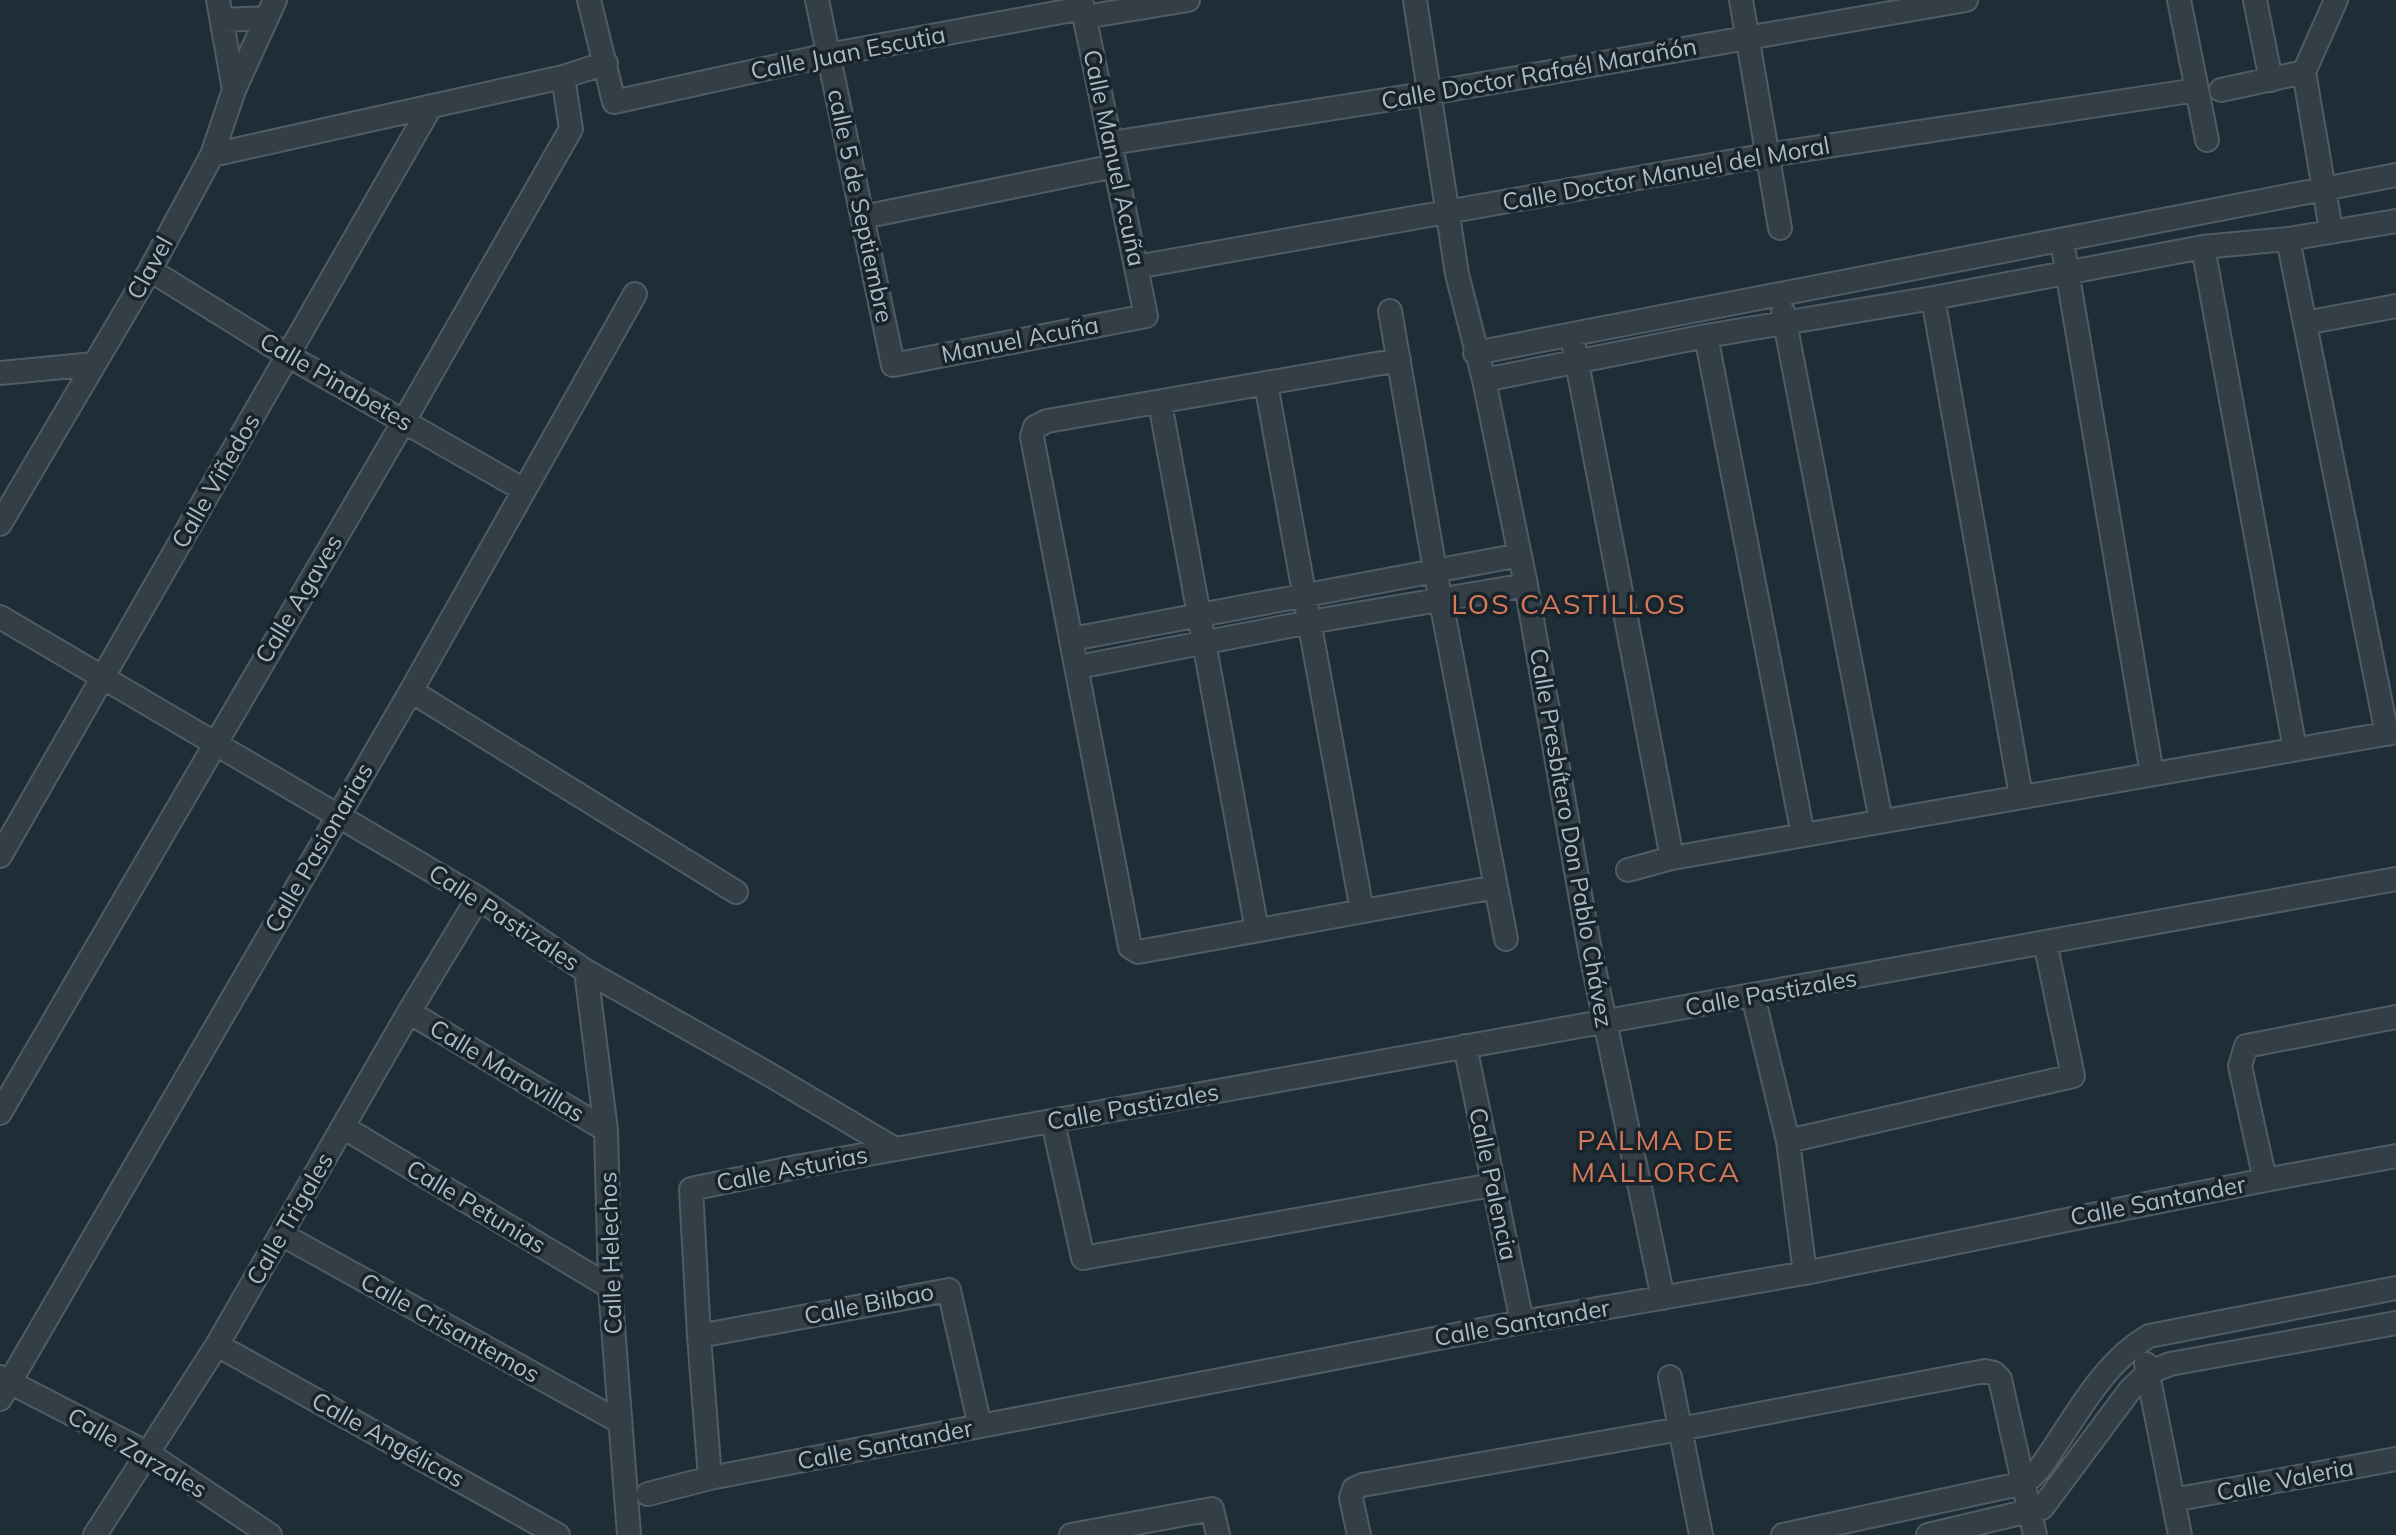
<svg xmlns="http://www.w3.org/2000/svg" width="2396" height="1535" font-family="Mulish,sans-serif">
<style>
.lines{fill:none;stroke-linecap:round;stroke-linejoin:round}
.minor-casing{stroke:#505c65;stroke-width:26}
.minor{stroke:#333e47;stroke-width:22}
.labels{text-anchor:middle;stroke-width:7;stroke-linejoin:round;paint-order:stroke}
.street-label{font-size:24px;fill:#acbac4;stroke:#18232c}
.quarter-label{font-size:28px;letter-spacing:2px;fill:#d57957;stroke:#18232c}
</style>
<rect width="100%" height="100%" fill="#1f2d37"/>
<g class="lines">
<defs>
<path id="minor" d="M218,0L234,90
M589,0L614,102L828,55L1083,8
M817,0L893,365L1146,316L1081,0
M1415,0L1457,274L1484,380L1526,585L1589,945L1663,1298
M1741,0L1780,228
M2179,0L2207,140
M2255,0L2271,80
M1085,17L1188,0
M222,20L267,18
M2221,90L2304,72
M1111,143L1430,93L1966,0
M212,155L563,77L606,63
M863,217L1115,166
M2331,230L2304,72L2336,0
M2288,239L2387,734
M2062,241L2152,774
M2203,247L2295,749
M1136,267L1768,155L2197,90
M150,270L287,355L524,490
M1933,298L2021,796
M1390,311L1435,570L1506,939
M1783,312L1881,821
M2305,323L2396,306
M1706,336L1803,835
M1574,347L1672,858
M1475,353L2396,175
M1399,360L1047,421L1035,427L1032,437L1130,947L1138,952L1496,887
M0,373L94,364
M1484,380L1706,336L1933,298L2203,247L2288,239L2396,221
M1266,384L1362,911
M1160,403L1257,930
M0,524L150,270L212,155L234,90L275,0
M0,617L478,898L586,971L765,1072L895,1149
M1072,639L1520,555
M1078,667L1310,622L1526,585
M411,691L736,892
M0,856L431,106
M1628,870L1672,858L2396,732
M586,971L606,1130L610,1287L629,1535
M1753,996L1788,1141L1805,1273
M409,1012L606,1130
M1465,1046L1522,1322
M0,1113L404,421L571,129L563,77
M1053,1122L1083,1258L1492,1185
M343,1127L610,1287
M1788,1141L2073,1076L2045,942
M2265,1180L2240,1066L2246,1046L2396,1017
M281,1234L620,1422
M699,1336L949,1290L980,1426
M217,1345L558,1535
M2146,1364L2180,1535
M0,1377L149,1454L270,1535
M1670,1377L1701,1535
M0,1399L411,691L635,294
M710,1478L699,1336L691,1189L796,1167L2396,879
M648,1494L710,1478L1522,1322L1805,1273L2265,1180L2396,1156
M2173,1500L2396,1459
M95,1535L217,1345L409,1012L478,898
M1071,1535L1212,1509L1218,1535
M1359,1535L1351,1498L1354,1489L1362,1485L1680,1429L1985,1371L1994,1373L2000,1379L2035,1535
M1783,1535L2024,1483C2040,1472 2048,1456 2059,1440C2084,1402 2109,1359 2149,1336L2396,1288
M1928,1535L2042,1508L2130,1390L2148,1373L2170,1364L2396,1323"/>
</defs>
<use href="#minor" class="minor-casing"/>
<use href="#minor" class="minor"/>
</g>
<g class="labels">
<g class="street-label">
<text transform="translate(848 53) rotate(-11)" y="8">Calle Juan Escutia</text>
<text transform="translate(1539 74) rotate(-10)" y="8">Calle Doctor Rafaél Marañón</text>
<text transform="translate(1114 158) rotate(78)" y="8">Calle Manuel Acuña</text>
<text transform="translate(1666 174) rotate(-10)" y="8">Calle Doctor Manuel del Moral</text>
<text transform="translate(860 206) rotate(78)" y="8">calle 5 de Septiembre</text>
<text transform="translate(150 268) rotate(-61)" y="8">Clavel</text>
<text transform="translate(1020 340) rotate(-11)" y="8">Manuel Acuña</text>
<text transform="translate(336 382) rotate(30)" y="8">Calle Pinabetes</text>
<text transform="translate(216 481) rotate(-60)" y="8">Calle Viñedos</text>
<text transform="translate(299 599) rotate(-59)" y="8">Calle Agaves</text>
<text transform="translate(1571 838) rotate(80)" y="8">Calle Presbítero Don Pablo Chávez</text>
<text transform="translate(319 848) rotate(-60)" y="8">Calle Pasionarias</text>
<text transform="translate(504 918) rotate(33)" y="8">Calle Pastizales</text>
<text transform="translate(1771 993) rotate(-10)" y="8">Calle Pastizales</text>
<text transform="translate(507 1071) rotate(31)" y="8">Calle Maravillas</text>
<text transform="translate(1133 1107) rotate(-10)" y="8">Calle Pastizales</text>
<text transform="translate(792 1169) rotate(-11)" y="8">Calle Asturias</text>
<text transform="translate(1493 1184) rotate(78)" y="8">Calle Palencia</text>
<text transform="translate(2158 1201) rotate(-11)" y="8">Calle Santander</text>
<text transform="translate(476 1207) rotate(31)" y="8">Calle Petunias</text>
<text transform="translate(290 1219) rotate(-60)" y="8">Calle Trigales</text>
<text transform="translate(611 1253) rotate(-92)" y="8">Calle Helechos</text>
<text transform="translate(869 1304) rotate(-11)" y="8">Calle Bilbao</text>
<text transform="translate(1522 1323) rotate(-10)" y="8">Calle Santander</text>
<text transform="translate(450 1328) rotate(29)" y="8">Calle Crisantemos</text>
<text transform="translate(388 1440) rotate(29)" y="8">Calle Angélicas</text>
<text transform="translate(885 1445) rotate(-11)" y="8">Calle Santander</text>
<text transform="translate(137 1453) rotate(30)" y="8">Calle Zarzales</text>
<text transform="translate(2285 1480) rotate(-11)" y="8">Calle Valeria</text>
</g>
<g class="quarter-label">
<text x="1569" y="614">LOS CASTILLOS</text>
<text x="1656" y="1150">PALMA DE<tspan x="1656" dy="32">MALLORCA</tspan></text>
</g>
</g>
</svg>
